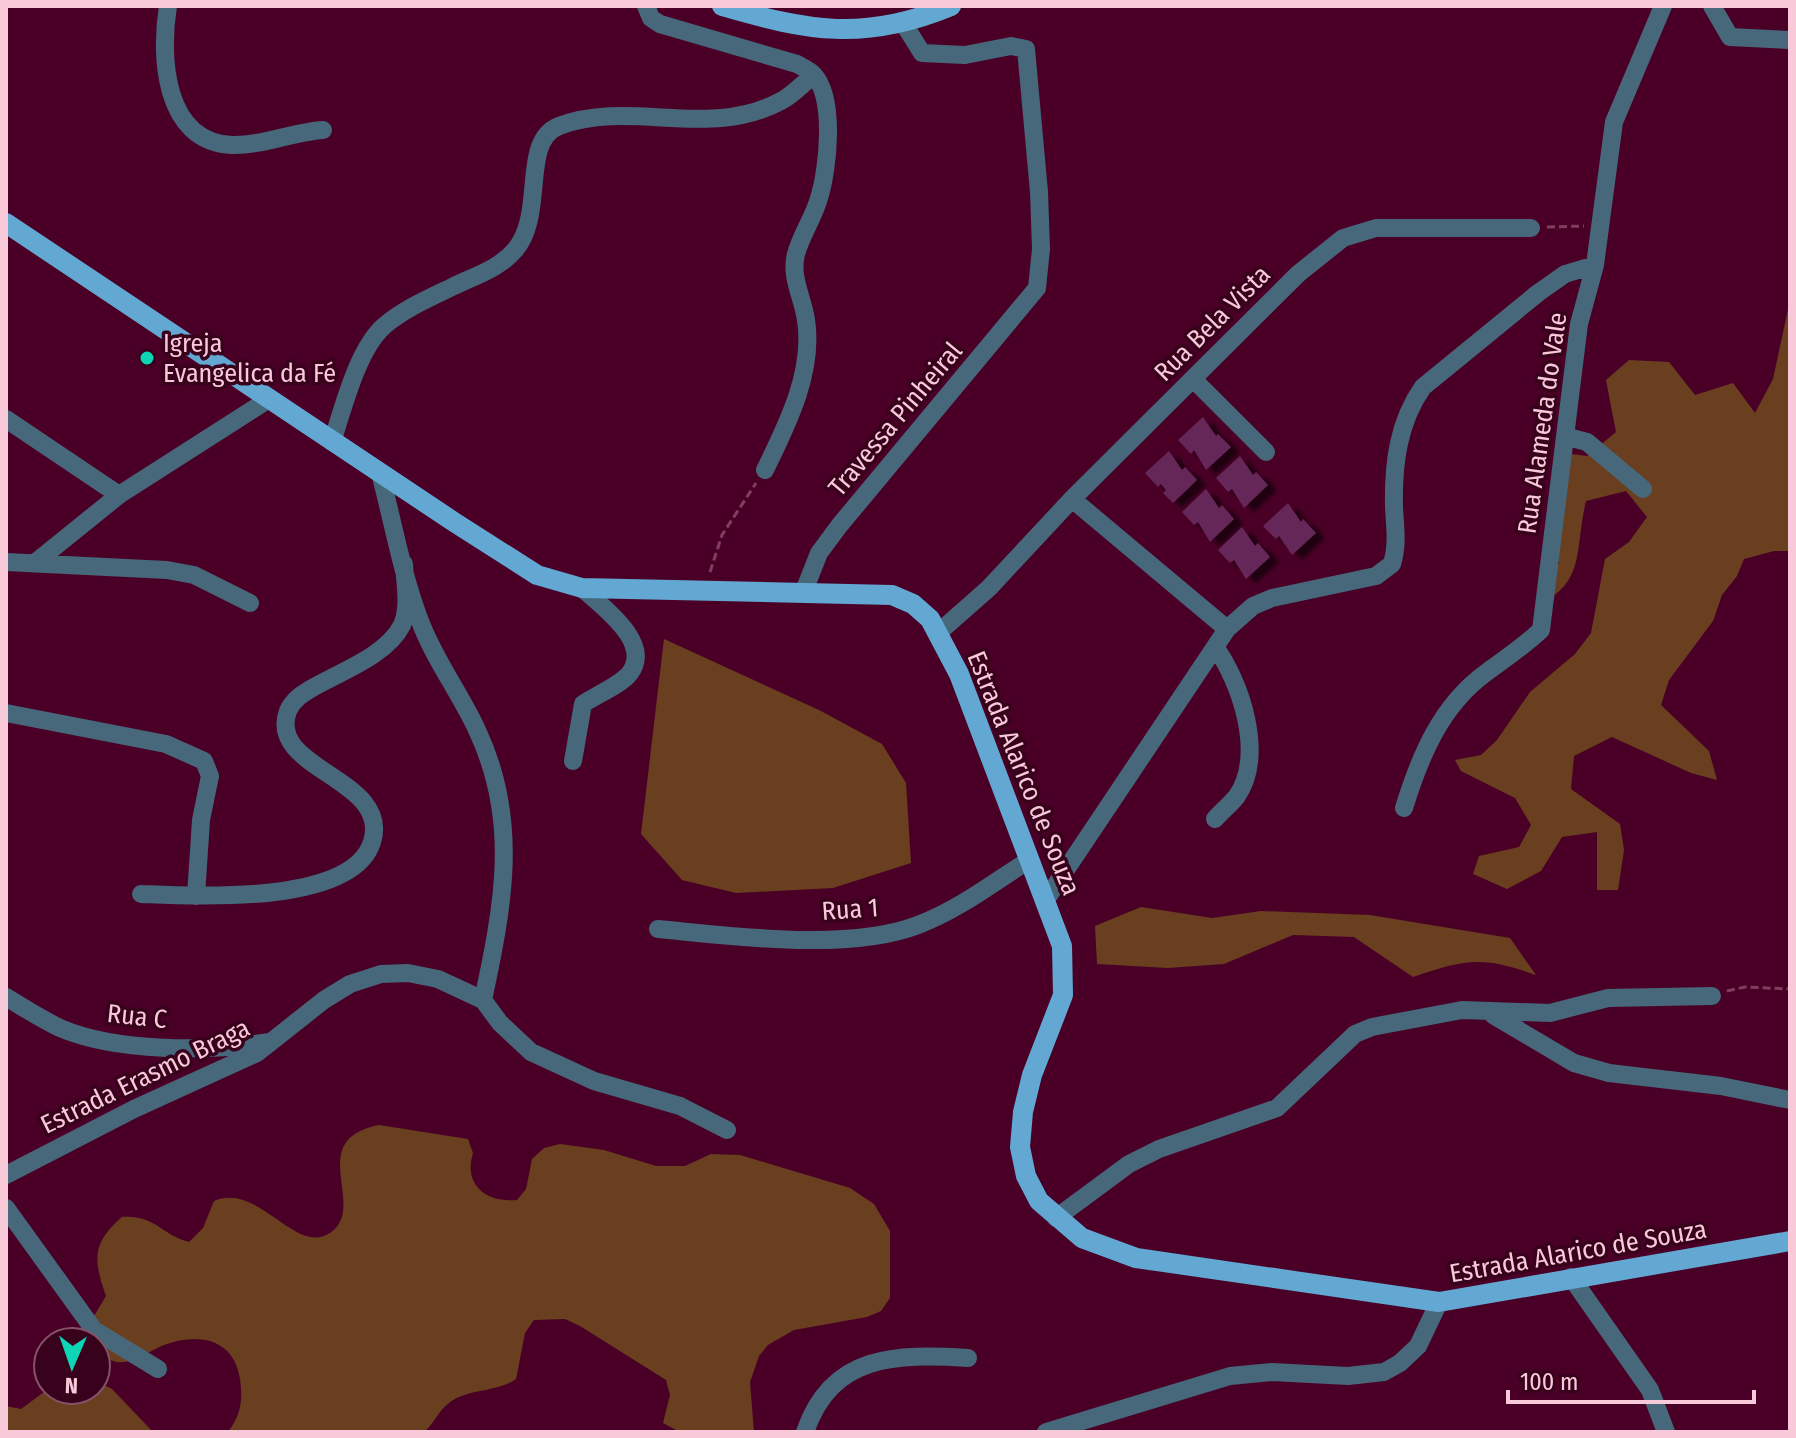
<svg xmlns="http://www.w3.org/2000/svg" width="1796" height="1438" font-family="'Fira Sans Condensed',sans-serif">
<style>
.green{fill:#693f1f}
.building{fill:#652758;filter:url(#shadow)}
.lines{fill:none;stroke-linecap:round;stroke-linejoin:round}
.path{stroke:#803f5e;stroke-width:3;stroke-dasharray:8 4;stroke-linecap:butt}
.minor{stroke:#47677b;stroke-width:18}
.major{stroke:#62a8d2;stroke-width:20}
.poi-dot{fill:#0dd5b5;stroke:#38021d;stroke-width:3}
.labels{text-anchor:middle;stroke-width:7;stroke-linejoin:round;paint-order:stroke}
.street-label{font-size:26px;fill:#f8cad9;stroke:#38021d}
.poi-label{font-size:26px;fill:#f8cad9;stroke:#38021d;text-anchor:start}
</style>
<defs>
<filter id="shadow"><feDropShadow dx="9" dy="5" stdDeviation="2" flood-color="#0009"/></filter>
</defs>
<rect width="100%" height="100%" fill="#4a0026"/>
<path class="green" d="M1790,300V551H1774L1744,559L1737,576L1722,595L1713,621L1669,680L1661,705L1709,751L1717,780L1691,773L1612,737L1574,756L1571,789L1620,824L1624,850L1618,890H1597V832L1562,837L1541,871L1507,889L1473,874L1479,856L1519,847L1531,825L1515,798L1461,771L1455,760L1481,755L1497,740L1530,692L1575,654L1591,633L1605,559L1629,542L1647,517L1626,491L1586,501C1574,550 1587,584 1535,606L1559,563L1544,534L1563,453L1587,456L1616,432L1606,380L1629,360L1669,362L1695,395L1733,383L1755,413L1773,379Z
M664,639L819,710L882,744L906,783L911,863L833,888L736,893L682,880L641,834Z
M1141,907L1212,918L1261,911L1370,915L1510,938L1536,975C1482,956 1467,959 1413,977L1354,937L1293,935L1224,964L1168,968L1097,964L1095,926Z
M379,1125L468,1139L473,1153C463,1185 486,1203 517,1200L526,1189L532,1159L544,1148L560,1144L604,1150L656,1166H685L711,1154L740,1155L850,1188L874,1204L890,1231V1298L881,1311L867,1317L794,1330L768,1345L759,1356L750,1382L754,1432L676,1430L663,1423L670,1395L666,1380L580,1326L565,1319L534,1320L525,1333L516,1379C496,1393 468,1388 449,1403C438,1411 434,1424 424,1432H228C241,1415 243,1400 240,1379C234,1339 199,1332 164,1345C150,1350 139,1361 124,1362C112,1363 105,1358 96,1351V1342L90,1336L91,1321L106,1296C93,1259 92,1243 122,1217C156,1215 161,1235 189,1242L203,1228L214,1201C259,1182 295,1256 330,1233C369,1207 303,1140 379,1125Z
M96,1381L112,1389L153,1432H6V1406L21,1409L48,1389L96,1390Z"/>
<path class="building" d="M1203,417L1216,436L1218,434L1231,447L1206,470L1194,450L1191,454L1178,440Z
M1169,451L1182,470L1185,467L1197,480L1173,503L1163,493L1166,490L1161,484L1158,487L1145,473Z
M1240,456L1253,475L1256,472L1268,485L1244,508L1232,489L1228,492L1216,478Z
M1206,489L1219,508L1222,505L1234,519L1210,542L1198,522L1194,525L1182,512Z
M1288,503L1301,522L1303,519L1316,533L1292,555L1279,536L1276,539L1263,526Z
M1242,527L1255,546L1258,543L1270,557L1246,579L1234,560L1230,563L1218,550Z"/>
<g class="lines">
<path class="path" d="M1547,227L1584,226
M710,572L722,535L756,483
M1727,991L1745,987L1790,989"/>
<path class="minor" d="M168,6C160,55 163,142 232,145C262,146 292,132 323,130
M646,6L651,18L660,24L797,64C802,67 809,70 813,74C836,97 828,170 819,198C814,217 801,235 796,254C790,277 803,298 806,320C814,372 787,425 765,470
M1712,6L1730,37L1790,40
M1194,380L1266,452
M6,419L119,495
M1568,437L1587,442L1643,489
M332,442C343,409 357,350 384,326C404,309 429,298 452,287C474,276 499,269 515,250C546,214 520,141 559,126C632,99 708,140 781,101C793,95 803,83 814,75
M380,473C393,522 402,574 420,621C434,659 460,693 477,730C520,821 503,906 483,1000
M1072,499L1227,629
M6,562L167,570L194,575L250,603
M36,562L119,495L269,399
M804,591L819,553L839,526L1037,288L1041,249L1039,192L1026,49L1011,46L965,55L922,53L902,21
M938,633L989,588L1072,499L1298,274L1343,238L1376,228H1531
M1215,647C1241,682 1265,755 1237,796C1231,804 1222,811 1215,819
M6,713L166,744L204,761L210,776L201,820L196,896
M573,761L583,704C596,695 621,685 630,673C653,642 601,606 582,588
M1404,808C1420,756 1441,705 1487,672C1506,658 1524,646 1541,630L1579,324L1595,265L1614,122L1663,6
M141,894C192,896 352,906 372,842C392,778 266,770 288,711C293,699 304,693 314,687C342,671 387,655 402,625C410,607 405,583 404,564
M1045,901L1227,629L1253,606L1272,598L1376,576L1392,564C1398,545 1395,527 1394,507C1393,465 1398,422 1423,387L1538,293L1565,274L1595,265
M658,929C733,936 848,952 918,925C958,910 993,883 1029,860
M6,997C24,1008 41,1019 60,1028C116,1052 209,1052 268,1042
M1493,1015L1574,1063L1609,1073L1721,1086L1790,1100
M6,1175L134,1109L257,1053L324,1000L350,984L381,974L408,973L438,979L483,1000L500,1023L531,1052L594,1081L680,1106L727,1130
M6,1208L94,1330L158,1369
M1056,1218L1129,1164L1159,1149L1277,1108L1355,1034L1372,1027L1462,1010L1550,1013L1608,998L1712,996
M1571,1277L1650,1390L1666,1432
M805,1432C832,1353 897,1354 968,1358
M1046,1432L1230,1376L1272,1372L1348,1376L1384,1372L1400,1363L1418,1346L1439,1302"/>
<path class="major" d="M722,6C808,31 864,42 951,6
M6,223L454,522L537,575L582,588L892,595L913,604L930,619L959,674L1062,946L1063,995L1032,1075L1023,1112L1020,1147L1026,1176L1039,1201L1082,1238L1136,1258L1439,1302L1790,1241"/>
</g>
<circle class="poi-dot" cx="147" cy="358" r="8"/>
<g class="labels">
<g class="street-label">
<text transform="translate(1212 323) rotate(-45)" y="9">Rua Bela Vista</text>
<text transform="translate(895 419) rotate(-50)" y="9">Travessa Pinheiral</text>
<text transform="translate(1542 423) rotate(-82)" y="9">Rua Alameda do Vale</text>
<text transform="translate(1024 773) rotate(68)" y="9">Estrada Alarico de Souza</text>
<text transform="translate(850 909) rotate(-4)" y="9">Rua 1</text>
<text transform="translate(137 1016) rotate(6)" y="9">Rua C</text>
<text transform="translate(145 1076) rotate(-26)" y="9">Estrada Erasmo Braga</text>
<text transform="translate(1578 1251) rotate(-10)" y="9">Estrada Alarico de Souza</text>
</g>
<g class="poi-label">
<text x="163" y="352">Igreja<tspan x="163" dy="30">Evangelica da Fé</tspan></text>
</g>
</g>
<rect width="1796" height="1438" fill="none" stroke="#f8cad9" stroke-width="16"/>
<g transform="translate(72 1366) rotate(182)"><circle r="38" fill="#38021d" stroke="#855268" stroke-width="2"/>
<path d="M0-6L14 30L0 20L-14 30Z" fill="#0dd5b5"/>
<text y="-12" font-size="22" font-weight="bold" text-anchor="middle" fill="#f8cad9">N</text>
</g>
<path d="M1508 1390v12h246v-12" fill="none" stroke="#f8cad9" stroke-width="4"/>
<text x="1520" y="1390" font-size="24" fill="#f8cad9" stroke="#38021d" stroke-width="6" paint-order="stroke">100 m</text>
</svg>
